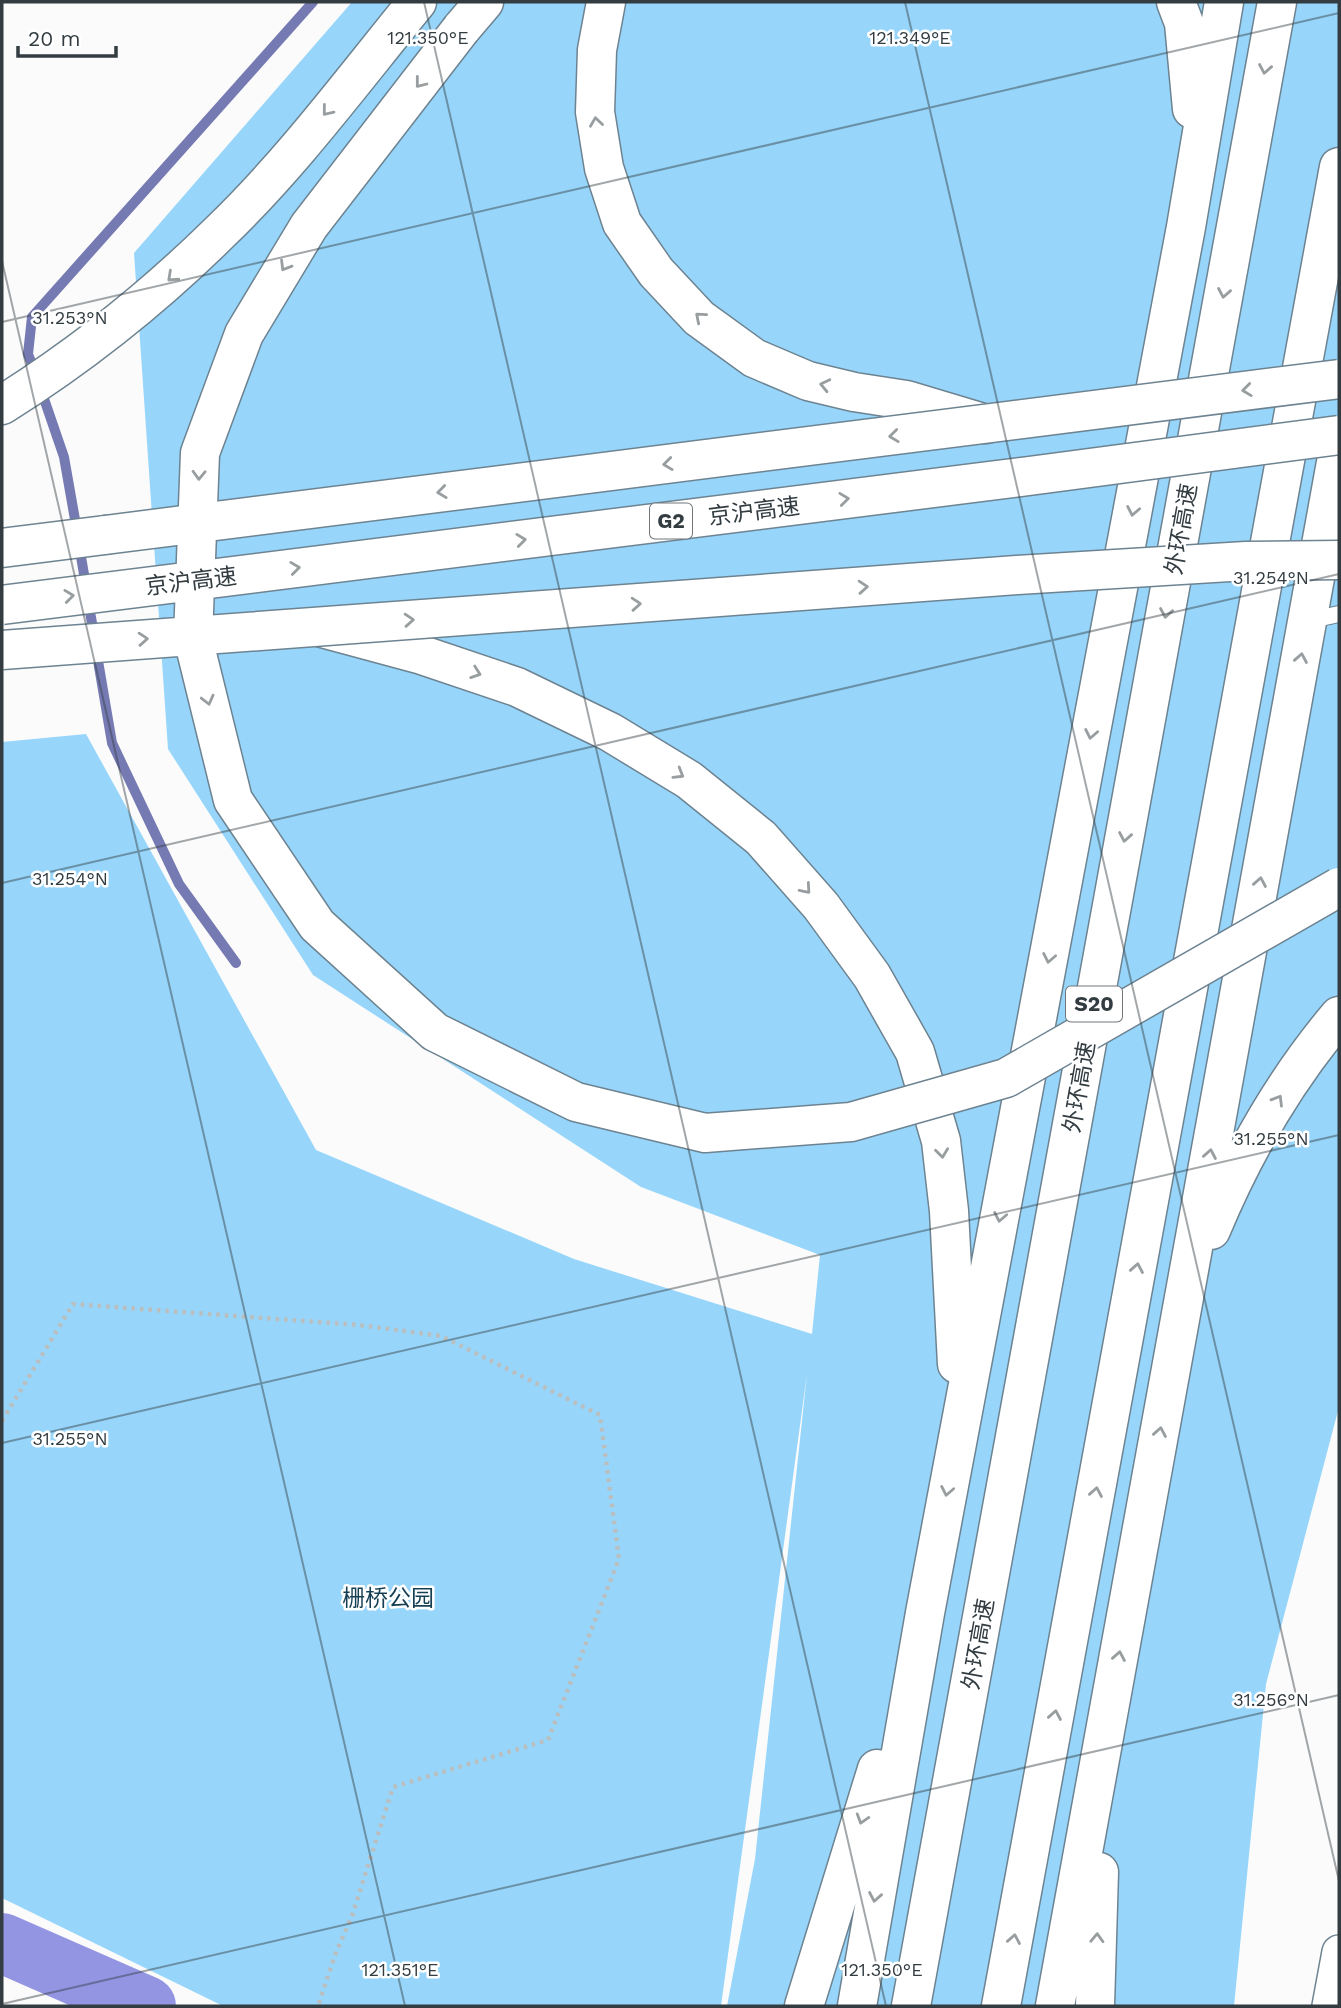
<svg xmlns="http://www.w3.org/2000/svg" width="1341" height="2008" font-family="'Work Sans','Noto Sans SC',sans-serif">
<style>
.green{fill:#97d6fa}
.lines{fill:none;stroke-linecap:round;stroke-linejoin:round}
.stream{stroke:#767ab2;stroke-width:10}
.river{stroke:#9394e2;stroke-width:60}
.lane-casing{stroke:#6d8391;stroke-width:18}
.street-casing{stroke:#6d8391;stroke-width:36}
.highway-casing{stroke:#6d8391;stroke-width:41}
.path{stroke:#bbbebf;stroke-width:4.5;stroke-dasharray:3.5 5;stroke-linecap:butt}
.lane{stroke:#fff;stroke-width:16}
.street{stroke:#fff;stroke-width:33}
.highway{stroke:#fff;stroke-width:38}
.highway-bridge-casing{stroke:#6d8391;stroke-width:41;stroke-linecap:butt}
.highway-bridge{stroke:#fff;stroke-width:38}
.oneway{stroke:#989ea0}
.ticks{fill:none;stroke:#323c41;stroke-width:2;stroke-opacity:0.45}
.labels{text-anchor:middle;stroke-width:5;stroke-linejoin:round;paint-order:stroke}
.shield{fill:#fff;stroke:#70767a;stroke-width:2}
.shield-label{font-size:21px;font-weight:bold;fill:#323c41}
.street-label{font-size:23px;fill:#323c41;stroke:#fff}
.park-label{font-size:23px;fill:#173f54;stroke:#fff}
.ticks-label{font-size:18px;text-anchor:middle;fill:#323c41;stroke:#fff;stroke-width:5;stroke-linejoin:round;paint-order:stroke}
</style>
<rect width="100%" height="100%" fill="#fbfbfb"/>
<path class="green" d="M352,2H1339V1407L1266,1684L1234,2006H727L755,1859L807,1374L721,2006H223L2,1898V742L86,734L316,1150L574,1259L812,1334L820,1255L641,1187L313,975L168,749L134,253Z"/>
<g class="lines">
<path class="stream" d="M35,372L28,354L32,317L313,2
M41,390L64,457L77,531
M79,545L86,586
M88,601L94,634
M96,649L112,743L179,884L236,963"/>
<path class="river" d="M2,1943L146,2006"/>
<defs>
<path id="lane" d="M1307,621L1339,614"/>
<path id="street" d="M1329,2006L1339,1952"/>
<path id="highway" d="M606,2L597,50L595,112L604,168L622,223L656,272L699,318L754,358L808,381L854,392L906,400L986,424
M1176,2L1184,23L1192,109
M461,29L484,2
M2,405C80,356 153,298 219,233C292,163 353,80 417,2
M2,548L105,535
M322,628L422,655L517,687L610,732L689,780L761,838L821,906L872,976L915,1052L941,1141L949,1211L957,1364
M1211,1230C1243,1153 1285,1080 1339,1016
M804,2006L877,1769
M857,2006L925,1613L1186,227L1224,2
M911,2006L1277,2
M1001,2006L1339,167
M1055,2006L1339,446
M1095,2006L1099,1872"/>
</defs>
<use href="#lane" class="lane-casing"/>
<use href="#street" class="street-casing"/>
<use href="#highway" class="highway-casing"/>
<path class="path" d="M2,1421L73,1304L359,1325L441,1336L600,1415L619,1559L548,1740L393,1787L352,1916L335,1955L318,2006"/>
<use href="#lane" class="lane"/>
<use href="#street" class="street"/>
<use href="#highway" class="highway"/>
<defs>
<path id="highway-bridge" d="M461,29L309,226L244,334L200,453L193,638L233,800L317,925L435,1032L576,1102L705,1133L851,1122L1006,1078L1339,887
M105,535L1339,379
M2,605L1029,476L1339,435
M2,650L1017,575L1246,561L1339,560"/>
</defs>
<use href="#highway-bridge" class="highway-bridge-casing"/>
<use href="#highway-bridge" class="highway-bridge"/>
</g>
<defs><path id="oneway-chevron" d="M-2-3.5L2.5 0L-2 3.5" fill="none" stroke-width="1.6" stroke-linecap="round" stroke-linejoin="round" transform="scale(1.75)"/></defs>
<g class="oneway">
<use href="#oneway-chevron" transform="translate(1265 69) rotate(100)"/>
<use href="#oneway-chevron" transform="translate(420 83) rotate(128)"/>
<use href="#oneway-chevron" transform="translate(327 111) rotate(129)"/>
<use href="#oneway-chevron" transform="translate(596 122) rotate(-98)"/>
<use href="#oneway-chevron" transform="translate(285 266) rotate(121)"/>
<use href="#oneway-chevron" transform="translate(172 277) rotate(137)"/>
<use href="#oneway-chevron" transform="translate(1224 293) rotate(100)"/>
<use href="#oneway-chevron" transform="translate(700 317) rotate(-139)"/>
<use href="#oneway-chevron" transform="translate(825 385) rotate(-167)"/>
<use href="#oneway-chevron" transform="translate(1247 390) rotate(173)"/>
<use href="#oneway-chevron" transform="translate(894 436) rotate(173)"/>
<use href="#oneway-chevron" transform="translate(668 464) rotate(173)"/>
<use href="#oneway-chevron" transform="translate(199 475) rotate(92)"/>
<use href="#oneway-chevron" transform="translate(442 492) rotate(173)"/>
<use href="#oneway-chevron" transform="translate(844 499) rotate(-7)"/>
<use href="#oneway-chevron" transform="translate(1133 511) rotate(101)"/>
<use href="#oneway-chevron" transform="translate(521 540) rotate(-7)"/>
<use href="#oneway-chevron" transform="translate(295 568) rotate(-7)"/>
<use href="#oneway-chevron" transform="translate(863 587) rotate(-4)"/>
<use href="#oneway-chevron" transform="translate(69 596) rotate(-7)"/>
<use href="#oneway-chevron" transform="translate(636 604) rotate(-4)"/>
<use href="#oneway-chevron" transform="translate(1166 613) rotate(100)"/>
<use href="#oneway-chevron" transform="translate(409 620) rotate(-4)"/>
<use href="#oneway-chevron" transform="translate(143 639) rotate(-4)"/>
<use href="#oneway-chevron" transform="translate(1301 658) rotate(-80)"/>
<use href="#oneway-chevron" transform="translate(476 673) rotate(19)"/>
<use href="#oneway-chevron" transform="translate(208 700) rotate(76)"/>
<use href="#oneway-chevron" transform="translate(1091 734) rotate(101)"/>
<use href="#oneway-chevron" transform="translate(679 774) rotate(31)"/>
<use href="#oneway-chevron" transform="translate(1125 837) rotate(100)"/>
<use href="#oneway-chevron" transform="translate(1260 882) rotate(-80)"/>
<use href="#oneway-chevron" transform="translate(806 889) rotate(49)"/>
<use href="#oneway-chevron" transform="translate(1049 958) rotate(101)"/>
<use href="#oneway-chevron" transform="translate(1278 1100) rotate(-59)"/>
<use href="#oneway-chevron" transform="translate(942 1153) rotate(83)"/>
<use href="#oneway-chevron" transform="translate(1210 1154) rotate(-80)"/>
<use href="#oneway-chevron" transform="translate(1000 1217) rotate(101)"/>
<use href="#oneway-chevron" transform="translate(1137 1268) rotate(-80)"/>
<use href="#oneway-chevron" transform="translate(1160 1432) rotate(-80)"/>
<use href="#oneway-chevron" transform="translate(947 1491) rotate(101)"/>
<use href="#oneway-chevron" transform="translate(1096 1492) rotate(-80)"/>
<use href="#oneway-chevron" transform="translate(1119 1656) rotate(-80)"/>
<use href="#oneway-chevron" transform="translate(1055 1715) rotate(-80)"/>
<use href="#oneway-chevron" transform="translate(862 1819) rotate(107)"/>
<use href="#oneway-chevron" transform="translate(875 1897) rotate(100)"/>
<use href="#oneway-chevron" transform="translate(1097 1938) rotate(-88)"/>
<use href="#oneway-chevron" transform="translate(1014 1939) rotate(-80)"/>
</g>
<path class="ticks" d="M424,2L886,2006M905,2L1339,1881M2,261L405,2006M2,322L1339,13M2,883L1339,574M2,1443L1339,1135M2,2004L1339,1695"/>
<g class="labels">
<g class="shield">
<rect x="650" y="503.5" width="42" height="35" rx="5"/>
<rect x="1066" y="986.5" width="56" height="35" rx="5"/>
</g>
<g class="shield-label">
<text x="671" y="528">G2</text>
<text x="1094" y="1011">S20</text>
</g>
<g class="street-label">
<text transform="translate(754 511) rotate(-7)" y="8">京沪高速</text>
<text transform="translate(1181 529) rotate(-80)" y="8">外环高速</text>
<text transform="translate(191 581) rotate(-7)" y="8">京沪高速</text>
<text transform="translate(1079 1087) rotate(-80)" y="8">外环高速</text>
<text transform="translate(978 1644) rotate(-80)" y="8">外环高速</text>
</g>
<g class="park-label">
<text x="388" y="1606">栅桥公园</text>
</g>
</g>
<g class="ticks-label">
<text x="428" y="44">121.350°E</text>
<text x="910" y="44">121.349°E</text>
<text x="70" y="324">31.253°N</text>
<text x="1271" y="584">31.254°N</text>
<text x="70" y="885">31.254°N</text>
<text x="1271" y="1145">31.255°N</text>
<text x="70" y="1445">31.255°N</text>
<text x="1271" y="1706">31.256°N</text>
<text x="400" y="1976">121.351°E</text>
<text x="882" y="1976">121.350°E</text>
</g>
<rect width="1341" height="2008" fill="none" stroke="#323c41" stroke-width="7"/>
<path d="M18 46v10h98v-10" fill="none" stroke="#323c41" stroke-width="3.5"/>
<text x="28" y="46" font-size="21" fill="#323c41" stroke="#ffffff" stroke-width="5" paint-order="stroke">20 m</text>
</svg>
